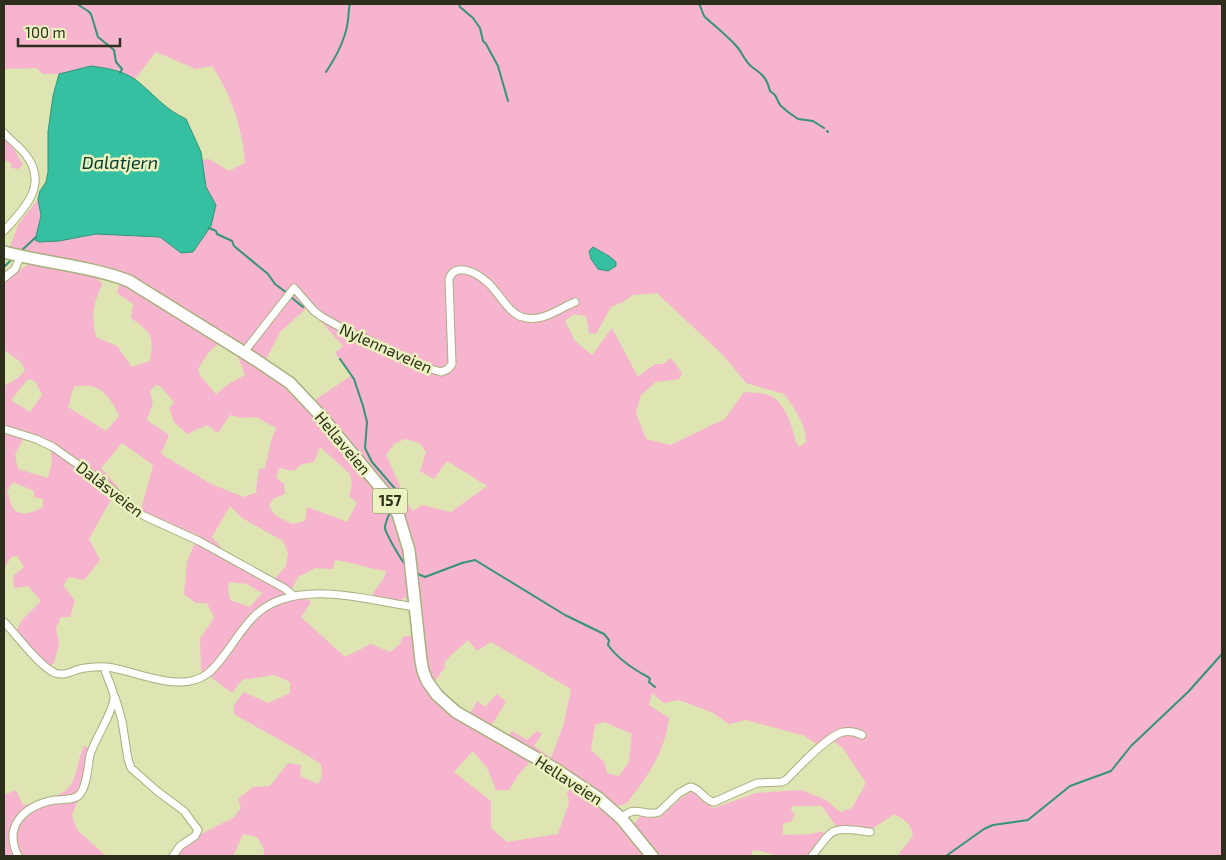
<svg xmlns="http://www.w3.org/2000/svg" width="1226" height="860" font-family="'Exo 2',sans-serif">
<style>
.green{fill:#f7b4ce;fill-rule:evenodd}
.water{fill:#35c0a1;stroke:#339479}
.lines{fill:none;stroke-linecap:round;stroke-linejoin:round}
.stream{stroke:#339479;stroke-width:2}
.street-casing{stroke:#a9af7e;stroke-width:9}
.primary-casing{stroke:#a9af7e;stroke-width:14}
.street{stroke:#fff;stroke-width:7}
.primary{stroke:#fff;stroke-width:11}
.labels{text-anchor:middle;stroke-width:5;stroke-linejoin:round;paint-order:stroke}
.shield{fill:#ebf2bf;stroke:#666a4d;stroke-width:1}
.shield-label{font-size:15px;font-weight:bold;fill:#2d2f1c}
.street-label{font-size:16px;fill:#2d2f1c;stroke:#ebf2bf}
.water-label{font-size:18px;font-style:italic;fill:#003e31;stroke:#ebf2bf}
</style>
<rect width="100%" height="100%" fill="#dee4b2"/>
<path class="green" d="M4,4H1222V856H897L913,836C912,824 904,819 894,814L872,829L836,826L822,806H792L791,811L795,814L791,822L783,823V835C793,834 813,836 821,831L827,835L814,851L817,856C803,856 789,856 776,855C765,854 763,849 752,851V856H264V849L257,837L243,834L233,856H174L199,835L233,818L241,808L238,799L253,787L270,786L288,763L301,765L300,776L318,784L322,777L321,764C293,746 263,731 234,714V705L244,692L268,703L290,693V682L274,675L242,680L232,693L201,670L200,638L214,618L207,603H196L184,594L187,562L198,535L148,515L141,510L153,465L122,443L101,468L118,487L89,539L100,560L84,580L69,577L63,585L75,601L70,617H61L56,628L59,644L54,663L47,668L13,637L22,620L41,601L28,586L14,588L13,576L24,567L17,556L11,557L4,569V386L18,378L25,370L21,362L4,350V281L29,264L31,254L10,247L18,225L38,199L41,216L35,239L59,241L96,234L161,237L181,253L193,252L211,226L216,205L206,187L202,160L209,159L229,171L245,163C243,130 231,93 212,66L196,69L156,52L135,79L113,69L91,66L59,74H42L37,68L4,69ZM96,276L120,283L117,293L133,304L131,318C152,334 154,334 150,361L132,367L117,346L96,337C91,312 93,307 102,284ZM657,293L723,355L746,383L780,393H783C793,406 807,425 806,442L799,447L796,443C793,429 787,409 776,399C768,392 753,393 744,392L725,419L670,445L646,439L636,413L641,395L656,382L679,379L682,373L671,358L663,364H655L638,377L612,328L592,355L575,341L565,321L574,314L586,316L589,333L596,334L611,307L623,302L633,295ZM308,307L343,346L335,353L352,375L315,400L295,379L266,359L281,331ZM214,338L237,354L245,375L230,383L216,394L201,377L198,369L208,353L218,344ZM28,379L35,381L42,395L30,412L11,400ZM156,385L160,386L174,402L169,408L174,422L187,434L207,425L218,433L230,415L242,418L256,417L276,428L271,441L265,468L259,469L256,489L257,492L244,497L211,484L161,454L169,435L147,420L153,403L150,391ZM74,386C79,387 86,385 91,386C105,389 114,404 119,416L106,431L68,407ZM26,433L50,441L52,462L48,478L18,469L15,455ZM405,439L419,443L426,452L420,471L434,479L447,461L487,486L451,512L422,505L413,511L408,504L386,455L394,444ZM320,447L350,474L352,484L349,496L357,503L347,522L307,507L305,521L292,524L275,515L269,506L273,499L285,494L284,484L276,478L279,468L294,471L302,464L314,462ZM13,482L34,491V497L43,499V507C33,513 17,519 11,504C9,499 10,496 7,492ZM230,506L242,518L283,541L288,553L286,566L271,583L223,556L224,551L212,537ZM335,560C352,562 369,569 386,571L384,578L373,593V598L400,601L404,597L409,600L413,635L403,637L399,645L390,652L371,644L345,657L301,617L311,602L292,589L298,577L315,568L333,569ZM229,582L247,584L262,593L250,607L230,600L228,589ZM468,640L477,651L491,642L571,689L564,723L551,758L534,746L542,734L537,731L527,740L512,731L508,736L491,726L506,702L497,694L485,707L477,701L470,714L446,698L434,682L445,667L444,664L448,658ZM652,693L664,703L679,700L713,713L729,724L746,720L805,736L818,745L830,739L842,747L866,783L852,808L840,812L826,800L801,790L756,793L714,808L703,802L693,791L680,799L659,818L641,815L634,824L615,806L626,804C647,777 665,753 669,718L649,705ZM604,722L632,734L629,762L619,776L607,773L604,762L591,750L595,725ZM473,751L487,768L496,790H509L518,775L530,762L572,785L567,793L569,803L558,834L507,842L491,828V801L454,772Z
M4,138C16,144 15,155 23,164L18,169L11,168V163L4,160Z
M84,746L90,748L87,779L72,815L77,830L106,856H4V795L16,790L23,805C36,803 66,796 72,783C78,771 78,758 84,746Z"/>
<path class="water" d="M91,66C106,68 122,70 136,80C155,95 163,108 186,119L201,152L206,187L216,205L211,226L193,252L181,253L160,237L96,234L59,241L39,242L35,240L41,216L38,199L40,191L46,182L48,172V132L53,96L59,74Z
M593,247L609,256L616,262V266L608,271L598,269L591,259L589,251Z"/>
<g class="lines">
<path class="stream" d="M77,4L88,11L91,14L98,37L114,50L116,62L122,69L120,73
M459,4L460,7L473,18L480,28L483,41L486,44L498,66L508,101
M699,4C702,8 702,15 706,18C716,27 729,37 738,48C742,53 746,63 752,67C762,74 767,78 770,91L775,95L780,105L788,112L798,119L813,121L824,128
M326,72C336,57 346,38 348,20C349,14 348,10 350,4
M827,131L828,132
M209,228L216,231L217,234L232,241L234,246L268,274L275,284L287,293
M21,251L36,237
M4,267L12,259
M292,298L303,307
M340,359L354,379L363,406L367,422L365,448L372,462L397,491L396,498
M390,512C388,517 385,523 385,528C385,532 401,560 405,564
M418,574L425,577L462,563L475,560L565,615L604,634L609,640L608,645C618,659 633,669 648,677L650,679L649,682L655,687
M946,856L984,829L993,825L1028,820L1070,786L1111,771L1131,746L1188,692L1222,654"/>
<defs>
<path id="street" d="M4,133C12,142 22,148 28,158C48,187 22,211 4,231
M4,278L15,269L20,257
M244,352L294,288L314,311L322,317L349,332L373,342L409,362L441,372L448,369L452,364L449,279C455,261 477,273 487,282C498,291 508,313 522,317C542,323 558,309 575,302
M4,429L36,439L53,447L104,483L142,515L199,541L284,588L293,595
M4,622C17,635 39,666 55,673C66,677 74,669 85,668C92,667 100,666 107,667C137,671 180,694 207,674C213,670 218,663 222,658C241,634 250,611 280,600C322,585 373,601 415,607
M115,697L122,721L128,759L131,768L157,791L184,811L198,830L195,836L180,846L173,856
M621,818C638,803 643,818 659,812L679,793L690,787C701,788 703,800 714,802L757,783L782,782L786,780C798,768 827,736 843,732C849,731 856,732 862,735
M18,856C3,826 24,806 54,800C62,799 73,801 79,795C87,788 88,765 90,755C96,736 111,717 114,699C115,692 106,676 104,667
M812,856C817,850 825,838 830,834C839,826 858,831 870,832"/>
<path id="primary" d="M4,252C45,263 90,266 129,281L256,360L290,383L321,416L386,494L398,514L409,550L421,661L423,671L427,681L437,695L456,712L557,770L597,797L621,818L652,856"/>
</defs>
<use href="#street" class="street-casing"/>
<use href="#primary" class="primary-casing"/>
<use href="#street" class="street"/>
<use href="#primary" class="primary"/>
</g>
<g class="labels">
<rect class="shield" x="372.5" y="488.5" width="35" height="25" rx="4"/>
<g class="shield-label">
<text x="390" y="506">157</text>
</g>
<g class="street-label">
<text transform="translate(386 348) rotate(24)" y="6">Nylennaveien</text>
<text transform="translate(343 443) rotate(50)" y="6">Hellaveien</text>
<text transform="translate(110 489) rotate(38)" y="6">Dalåsveien</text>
<text transform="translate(569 780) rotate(33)" y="6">Hellaveien</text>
</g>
<g class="water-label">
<text x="120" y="169">Dalatjern</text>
</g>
</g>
<rect width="1226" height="860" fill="none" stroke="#2d2f1c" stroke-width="10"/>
<path d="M18 38v8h102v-8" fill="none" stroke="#2d2f1c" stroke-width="2.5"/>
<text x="25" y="38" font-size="15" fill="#2d2f1c" stroke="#ebf2bf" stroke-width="4" paint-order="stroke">100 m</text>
</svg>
